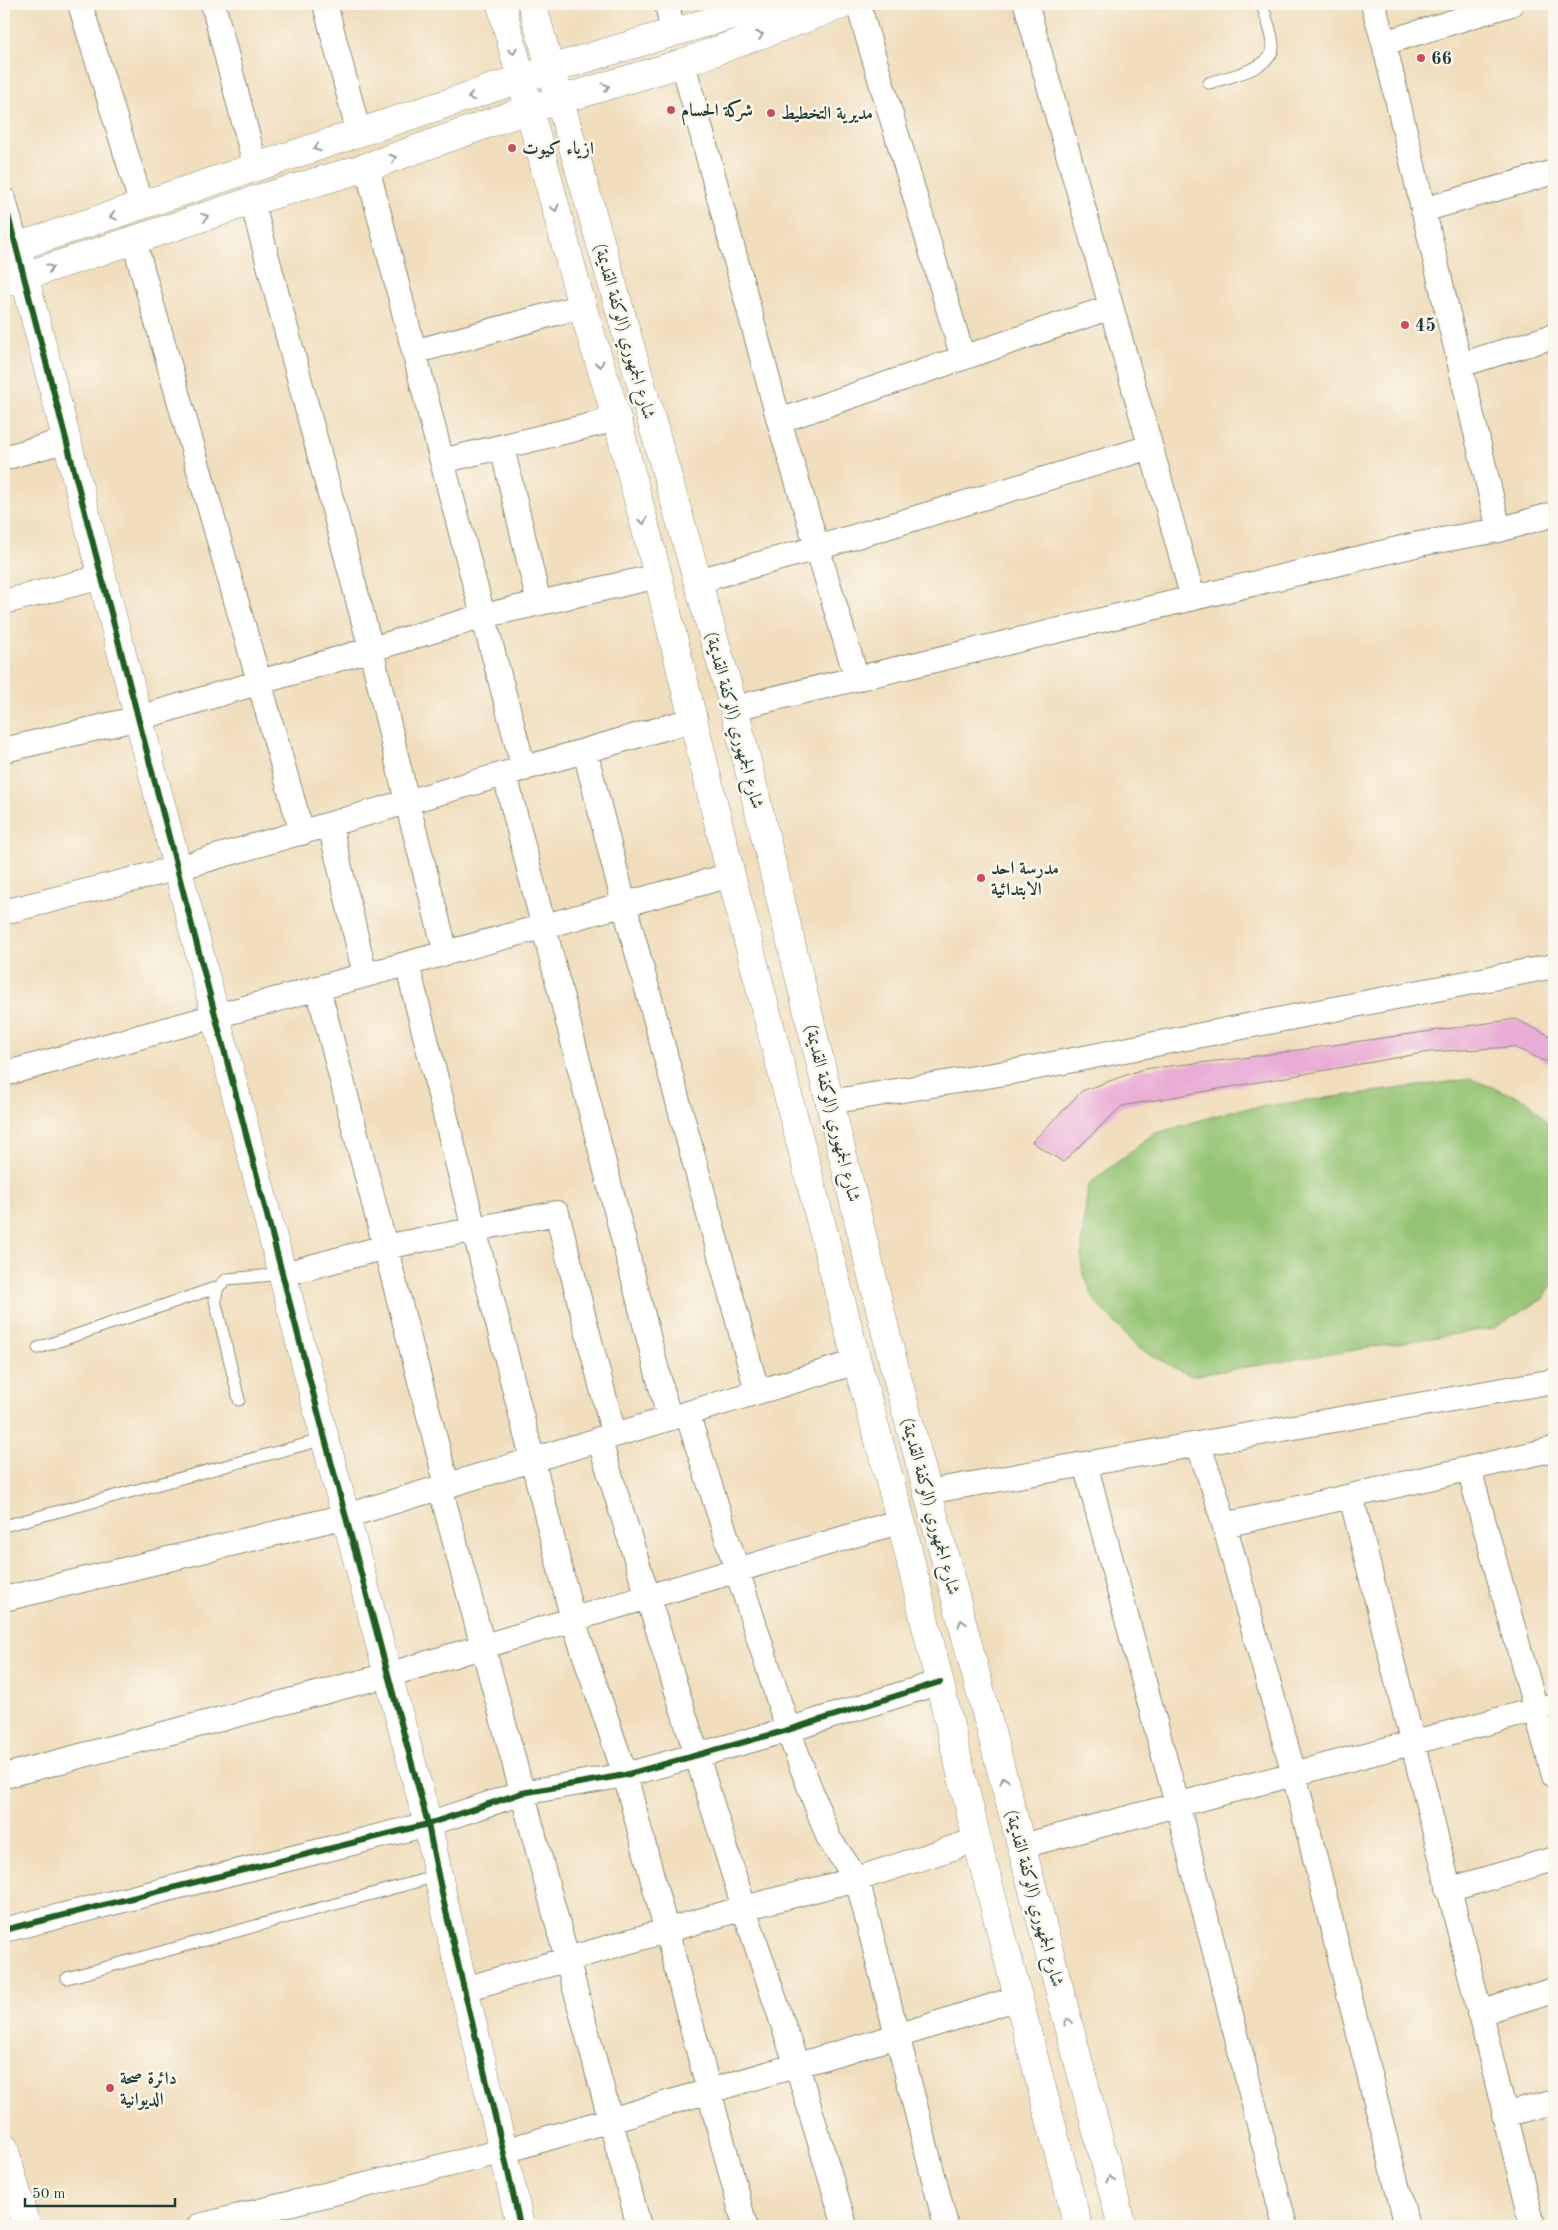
<svg xmlns="http://www.w3.org/2000/svg" width="1558" height="2230" font-family="'Old Standard TT',Amiri,serif">
<style>
.green{fill:#94c473;stroke:#5a8054}
.building{fill:#e9acd6}
.lines{fill:none;stroke-linecap:round;stroke-linejoin:round}
.service-casing{stroke:#888d78;stroke-width:13}
.minor-casing{stroke:#888d78;stroke-width:26}
.tertiary-casing{stroke:#888d78;stroke-width:29}
.secondary-casing{stroke:#888d78;stroke-width:29}
.service{stroke:#fff;stroke-width:11}
.minor{stroke:#fff;stroke-width:24}
.tertiary{stroke:#fff;stroke-width:28}
.secondary{stroke:#fff;stroke-width:28}
.cycleway-casing{stroke:#fbf7ec;stroke-width:9}
.cycleway{stroke:#1b5e20;stroke-width:6}
.oneway{stroke:#8f9e9a}
.poi-dot{fill:#d1495b;stroke:#fbf7ec;stroke-width:2}
.labels{text-anchor:middle;stroke-width:5;stroke-linejoin:round;paint-order:stroke}
.poi-label{font-size:18px;font-weight:bold;fill:#1f3d34;stroke:#fbf7ec;text-anchor:start}
.street-label{font-size:18px;fill:#1f3d34;stroke:#fbf7ec}
</style>
<rect width="100%" height="100%" fill="#fbf7ec"/>
<filter id="ink" filterUnits="userSpaceOnUse"><feTurbulence type="fractalNoise" baseFrequency=".02" numOctaves="2"/><feDisplacementMap in="SourceGraphic" scale="10" xChannelSelector="R" yChannelSelector="G"/><feConvolveMatrix kernelMatrix="1 2 1 2 8 2 1 2 1" color-interpolation-filters="sRGB"/></filter>
<filter id="wash" filterUnits="userSpaceOnUse"><feTurbulence type="fractalNoise" baseFrequency=".0096" numOctaves="4" result="noise"/><feDisplacementMap in="SourceGraphic" scale="20" xChannelSelector="R" yChannelSelector="G"/><feGaussianBlur stdDeviation="1.12" result="paint"/><feColorMatrix in="noise" values="0 0 0 0 0 0 0 0 0 0 0 0 0 0 0 0 0 1.4 0 .05"/><feComposite in="paint" operator="in"/></filter>
<g filter="url(#wash)">
<rect width="100%" height="100%" fill="#f0ddbc"/>
<path class="green" d="M1471,1079L1528,1101L1554,1130V1283L1543,1299L1494,1328L1191,1376L1138,1348L1096,1303L1082,1271V1238L1088,1185L1153,1134L1235,1110Z"/>
<g id="blocks">
<path class="building" d="M1516,1019L1554,1038V1065L1513,1047L1429,1052L1122,1106L1063,1162L1032,1142L1082,1091L1143,1069L1235,1059Z"/>
</g>
</g>
<g filter="url(#ink)">
<use href="#blocks" fill-opacity="0" stroke="#888d78" stroke-width="1"/>
<g class="lines">
<defs>
<path id="service" d="M1209,83C1227,77 1273,69 1273,46C1273,33 1265,16 1262,4
M38,1348L218,1287
M239,1400L215,1300L218,1287L227,1279L284,1274
M4,1526L325,1439
M67,1978L437,1876"/>
<path id="minor" d="M80,4L142,206
M213,4L256,168
M325,4L359,134
M667,4L673,33
M858,4L963,358
M1026,4L1193,598
M1373,4L1384,43L1499,530
M1384,43L1511,4
M683,63L779,421L857,679
M367,167L442,461L524,769
M4,200L17,248
M252,201L371,649L407,802L446,953
M1423,210L1554,172
M134,241L302,833
M414,352L582,306
M1460,365L1554,336
M779,421L1111,307
M502,447L539,603
M4,458L67,440
M442,461L617,419
M697,581L817,548L1150,447
M4,602L102,577
M734,708L1419,544L1499,530L1554,514
M4,750L139,718L483,616L658,576
M585,751L624,904L757,1391
M505,775L669,1418
M330,825L365,975
M4,912L178,868L695,719
M407,964L573,1620L625,1775L745,2226
M318,988L447,1485
M4,1074L731,875
M830,1102L1017,1071L1554,966
M284,1274L385,1247L557,1213L614,1435
M687,1413L788,1730L829,1839L857,1879L946,2226
M599,1439L744,1908L797,2066L845,2226
M1198,1444L1215,1492L1294,1774L1407,2226
M1085,1464L1177,1804L1285,2226
M1469,1469L1554,1775
M440,1487L639,2226
M927,1492L1554,1381
M1351,1496L1533,2226
M1225,1525L1554,1449
M4,1599L346,1516L857,1362
M4,1776L388,1675L901,1521
M1022,1846L1554,1705
M1448,1890L1554,1859
M4,1930L428,1824L522,1793L625,1775L788,1730L940,1682
M465,1989L744,1908L857,1879L977,1840
M1479,2013L1554,1990
M1504,2115L1554,2102
M199,2226L504,2151L897,2036L1018,1998"/>
<path id="tertiary" d="M17,248L325,1439L428,1824C453,1959 492,2092 520,2226"/>
<path id="secondary" d="M501,4L582,306L617,419L658,576L731,875L857,1362L901,1521L977,1840L1078,2226
M532,4L734,708L891,1354L1122,2226
M4,251L550,69L769,4
M4,283L252,201L367,167L529,109L683,63L844,4
M4,2148L26,2226"/>
</defs>
<use href="#service" class="service-casing"/>
<use href="#minor" class="minor-casing"/>
<use href="#tertiary" class="tertiary-casing"/>
<use href="#secondary" class="secondary-casing"/>
<use href="#service" class="service"/>
<use href="#minor" class="minor"/>
<use href="#tertiary" class="tertiary"/>
<use href="#secondary" class="secondary"/>
<defs>
<path id="cycleway" d="M4,200L325,1439L428,1824C453,1959 492,2092 520,2226
M4,1930L428,1824L522,1793L625,1775L788,1730L940,1682"/>
</defs>
<use href="#cycleway" class="cycleway-casing"/>
<use href="#cycleway" class="cycleway"/>
</g>
<defs><path id="oneway-chevron" d="M-2-3.5L2.5 0L-2 3.5" fill="none" stroke-width="1.6" stroke-linecap="round" stroke-linejoin="round" transform="scale(1.25)"/></defs>
<g class="oneway">
<use href="#oneway-chevron" transform="translate(760 35) rotate(-20)"/>
<use href="#oneway-chevron" transform="translate(513 51) rotate(75)"/>
<use href="#oneway-chevron" transform="translate(606 87) rotate(-17)"/>
<use href="#oneway-chevron" transform="translate(471 97) rotate(161)"/>
<use href="#oneway-chevron" transform="translate(317 148) rotate(162)"/>
<use href="#oneway-chevron" transform="translate(393 158) rotate(-19)"/>
<use href="#oneway-chevron" transform="translate(555 208) rotate(75)"/>
<use href="#oneway-chevron" transform="translate(113 216) rotate(162)"/>
<use href="#oneway-chevron" transform="translate(205 217) rotate(-19)"/>
<use href="#oneway-chevron" transform="translate(50 268) rotate(-18)"/>
<use href="#oneway-chevron" transform="translate(600 364) rotate(73)"/>
<use href="#oneway-chevron" transform="translate(643 521) rotate(75)"/>
<use href="#oneway-chevron" transform="translate(962 1623) rotate(-105)"/>
<use href="#oneway-chevron" transform="translate(1004 1780) rotate(-105)"/>
<use href="#oneway-chevron" transform="translate(1068 2022) rotate(-105)"/>
<use href="#oneway-chevron" transform="translate(1110 2179) rotate(-105)"/>
</g>
</g>
<g class="poi-dot">
<circle cx="1421" cy="58" r="5"/>
<circle cx="671" cy="110" r="5"/>
<circle cx="771" cy="113" r="5"/>
<circle cx="512" cy="148" r="5"/>
<circle cx="1405" cy="325" r="5"/>
<circle cx="981" cy="878" r="5"/>
<circle cx="110" cy="2088" r="5"/>
</g>
<g class="labels">
<g class="poi-label">
<text x="1431" y="64">66</text>
<text x="681" y="116">شركة الحسام</text>
<text x="781" y="119">مديرية التخطيط</text>
<text x="522" y="154">ازياء كيوت</text>
<text x="1415" y="331">45</text>
<text x="991" y="874">مدرسة احد<tspan x="991" dy="21">الابتدائية</tspan></text>
<text x="120" y="2084">دائرة صحة<tspan x="120" dy="21">الديوانية</tspan></text>
</g>
<g class="street-label">
<text transform="translate(625 331) rotate(74)" y="6">شارع الجمهوري (الوكفة القديمة)</text>
<text transform="translate(735 720) rotate(75)" y="6">شارع الجمهوري (الوكفة القديمة)</text>
<text transform="translate(833 1113) rotate(76)" y="6">شارع الجمهوري (الوكفة القديمة)</text>
<text transform="translate(931 1506) rotate(75)" y="6">شارع الجمهوري (الوكفة القديمة)</text>
<text transform="translate(1035 1898) rotate(75)" y="6">شارع الجمهوري (الوكفة القديمة)</text>
</g>
</g>
<rect width="1558" height="2230" fill="none" stroke="#fbf7ec" stroke-width="20"/>
<path d="M25 2198v8h150v-8" fill="none" stroke="#1f3d34" stroke-width="2.5"/>
<text x="32" y="2198" font-size="15" fill="#1f3d34" stroke="#fbf7ec" stroke-width="4" paint-order="stroke">50 m</text>
</svg>
